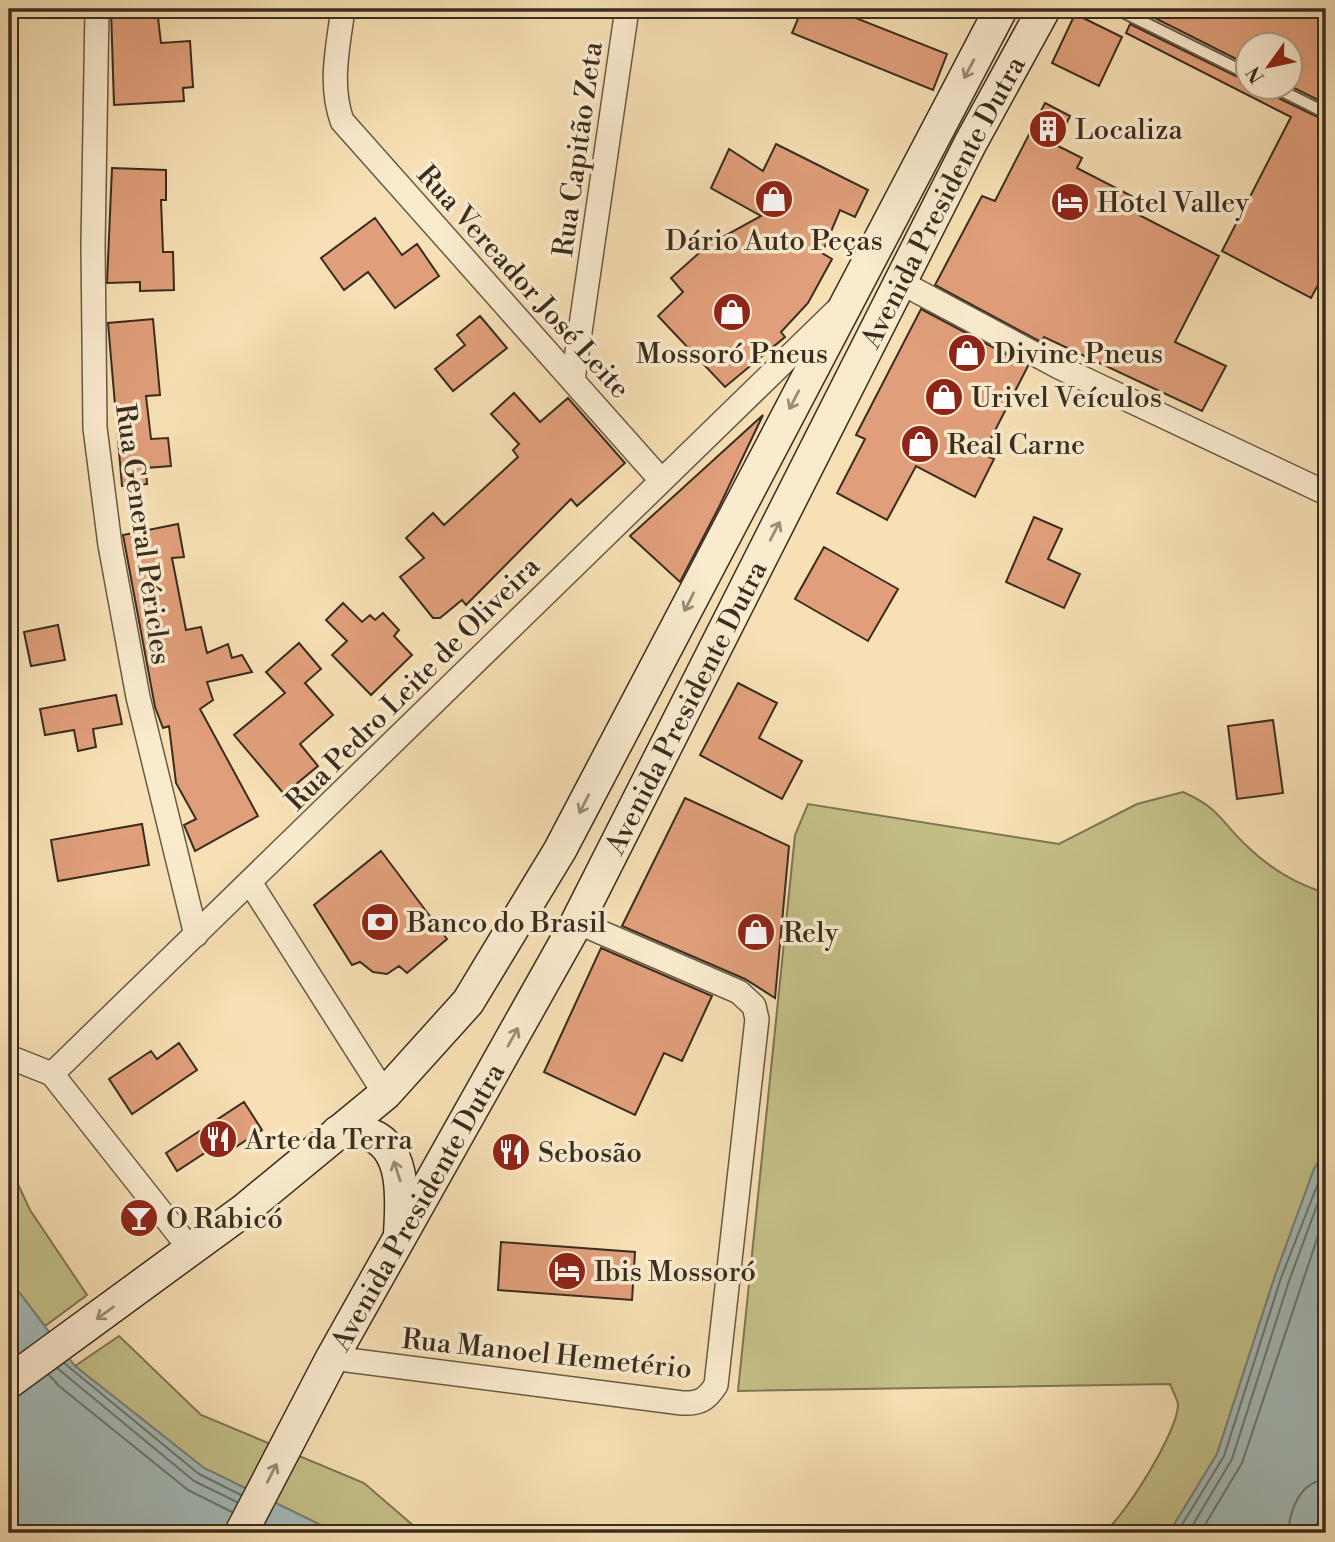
<svg xmlns="http://www.w3.org/2000/svg" width="1335" height="1542" font-family="'Libre Bodoni',serif">
<style>
.green{fill:#c4c088;stroke:#7e7654;stroke-width:2}
.water{fill:#a2bab9;stroke:#78827b;stroke-width:2}
.lines{fill:none;stroke-linecap:round;stroke-linejoin:round}
.shore{stroke:#6e746c;stroke-width:2}
.building{fill:#e09f7a;stroke:#392d1f;stroke-width:2}
.lane-casing{stroke:#685a44;stroke-width:14}
.street-casing{stroke:#685a44;stroke-width:26}
.secondary-casing{stroke:#392d1f;stroke-width:35}
.lane{stroke:#faebcf;stroke-width:10}
.street{stroke:#faebcf;stroke-width:23}
.secondary{stroke:#faebcf;stroke-width:32}
.oneway{stroke:#9a8c77}
.labels{text-anchor:middle;stroke-width:7;stroke-linejoin:round;paint-order:stroke}
.poi-label{font-size:28px;fill:#392d1f;stroke:#faebcf;text-anchor:start}
.street-label{font-size:28px;fill:#392d1f;stroke:#faebcf}
</style>
<rect width="100%" height="100%" fill="#f7e0b5"/>
<filter id="stains"><feTurbulence type="fractalNoise" baseFrequency=".00286" numOctaves="4"/><feColorMatrix values="0 0 0 0 .2 0 0 0 0 .09 0 0 0 0 .02 0 0 0 .5 -.17"/></filter>
<radialGradient id="worn" r=".72"><stop offset=".6" stop-color="#630" stop-opacity="0"/><stop offset="1" stop-color="#630" stop-opacity=".3"/></radialGradient>
<path class="green" d="M1183,792C1221,809 1220,821 1248,847C1269,868 1298,885 1326,893V1150L1314,1169L1275,1276L1217,1454L1169,1533H1103C1124,1518 1179,1430 1178,1404C1177,1398 1172,1390 1170,1384L738,1391L795,835L808,804L1059,844L1137,804Z
M9,1165L30,1210L87,1295L45,1326L9,1279Z
M119,1336L201,1415L364,1483L422,1533H337L204,1468L75,1366Z"/>
<path class="water" d="M1326,1150V1497L1314,1533H1169L1217,1454L1275,1276L1314,1169Z
M9,1279L75,1366L204,1468L337,1533H9Z"/>
<g class="lines">
<path class="shore" d="M64,1363L199,1474L241,1495
M57,1368L194,1481L237,1502
M49,1375L59,1386L188,1490L232,1512
M1177,1533L1224,1456L1281,1278L1326,1163
M1188,1533L1232,1459L1289,1281L1326,1181
M1200,1533L1242,1463L1326,1212
M1288,1533C1290,1510 1300,1481 1326,1480"/>
</g>
<path class="building" d="M111,9H157L161,43L190,41L193,87L183,88L184,101L114,105Z
M802,9H833L947,54L933,90L792,33Z
M1137,9H1326V104L1290,86V46H1248V65Z
M1075,14L1122,37L1099,86L1052,63Z
M1130,24L1248,82V88H1268L1272,95L1326,121V270L1311,298L1222,251L1291,117L1126,33Z
M1045,103L1070,116L1056,145L1082,158L1077,168L1145,203L1139,215L1219,256L1175,342L1226,366L1202,411L1044,337L1041,342L935,285L982,196L995,201Z
M776,144L868,190L855,217L840,210L822,253L832,259L808,303L781,332L785,337L725,387L658,316L683,292L671,278L708,245L761,216L711,188L729,149L763,171Z
M112,168L166,170V200H161L163,252H173L174,290L140,291V282L107,283Z
M375,218L402,255L417,244L439,276L395,308L368,272L344,290L321,258Z
M921,309L1028,366L983,454L994,459L975,497L916,466L887,520L837,493L865,439L856,435Z
M480,316L507,348L453,391L435,369L465,345L457,335Z
M153,319L160,395L146,396L151,439L168,438L171,466L146,468L147,484L122,486L108,323Z
M514,393L540,422L568,398L625,463L577,506L571,499L466,605L462,600L440,618H433L400,577L424,558L406,538L433,513L444,525L518,457L513,450L519,444L491,414Z
M763,415L719,507L680,582L630,536Z
M1034,517L1062,529L1048,559L1080,574L1064,608L1006,582Z
M178,524L184,557L172,558L186,630L201,627L207,653L228,644L232,658L242,655L252,672L207,682L213,700L200,709L258,816L195,851L184,825L196,819L176,783L169,726L163,728L155,707L123,535Z
M824,547L898,589L868,641L795,599Z
M343,603L362,622L370,615L375,620L383,613L399,630L394,636L412,655L371,695L332,655L347,641L326,620Z
M58,625L65,660L31,666L24,632Z
M299,643L321,669L305,683L333,715L300,744L318,766L284,794L234,735L285,693L266,672Z
M738,683L777,703L759,738L802,761L782,799L700,755Z
M116,695L122,724L93,729L96,747L78,751L74,730L45,735L40,709Z
M1273,720L1283,793L1237,799L1228,726Z
M685,798L789,846L775,998L745,979L622,926Z
M142,824L149,865L58,881L51,840Z
M381,851L447,939L407,973L399,966L387,974L373,972L360,962L352,965L314,905Z
M601,948L712,996L682,1061L664,1053L635,1115L544,1072Z
M179,1043L197,1070L132,1114L109,1079L151,1051L157,1059Z
M244,1102L262,1130L220,1157L214,1147L177,1171L166,1153Z
M501,1242L635,1252L632,1300L498,1290Z"/>
<g class="lines">
<defs>
<path id="lane" d="M1117,9L1248,74
M1276,88L1326,113"/>
<path id="street" d="M97,9L93,245L95,428L110,545L138,697L196,935
M343,9C338,47 329,84 342,121L661,480
M900,282L1059,367L1326,493
M573,380L627,9
M251,884L385,1094
M9,1057L52,1074
M52,1074L836,311
M52,1074L191,1250
M332,1358L682,1403C700,1404 707,1399 716,1385L757,1019L754,1006L739,992L577,922"/>
<g id="secondary">
<path d="M338,1132C346,1133 357,1131 365,1133C407,1144 402,1201 400,1234"/>
<path d="M9,1382L243,1211L385,1094L468,1002L560,850L1001,9"/>
<path id="s1" d="M241,1533L332,1358L577,922L970,144L1044,9"/>
</g>
</defs>
<use href="#lane" class="lane-casing"/>
<use href="#street" class="street-casing"/>
<use href="#secondary" class="secondary-casing"/>
<use href="#lane" class="lane"/>
<use href="#street" class="street"/>
<use href="#secondary" class="secondary"/>
</g>
<defs><path id="oneway-shaft" d="M-6 0H5M1.5-3L5.5 0L1.5 3" fill="none" stroke-width="1.6" stroke-linecap="round" stroke-linejoin="round" transform="scale(1.75)"/></defs>
<g class="oneway">
<use href="#oneway-shaft" transform="translate(969 69) rotate(118)"/>
<use href="#oneway-shaft" transform="translate(794 400) rotate(117)"/>
<use href="#oneway-shaft" transform="translate(775 531) rotate(-63)"/>
<use href="#oneway-shaft" transform="translate(689 602) rotate(117)"/>
<use href="#oneway-shaft" transform="translate(584 804) rotate(117)"/>
<use href="#oneway-shaft" transform="translate(513 1037) rotate(-61)"/>
<use href="#oneway-shaft" transform="translate(397 1171) rotate(-108)"/>
<use href="#oneway-shaft" transform="translate(105 1313) rotate(144)"/>
<use href="#oneway-shaft" transform="translate(272 1473) rotate(-63)"/>
</g>
<defs>
<symbol id="building-disc" viewBox="-11 -11 22 22"><circle r="9.5" fill="#8f2418" stroke="#faebcf"/><path d="M-4-6H4V6H1V3H-1V6H-4ZM-2.5-4.3h1.7v1.8h-1.7ZM.8-4.3h1.7v1.8H.8ZM-2.5-1h1.7V.8h-1.7ZM.8-1h1.7V.8H.8Z" fill="#fff"/></symbol>
<symbol id="shop-disc" viewBox="-11 -11 22 22"><circle r="9.5" fill="#8f2418" stroke="#faebcf"/><path d="M-5-2.5h2.3a2.7 3.5 0 0 1 5.4 0H5L5.5 6h-11ZM-1.5-2.5h3a1.5 2.3 0 0 0-3 0Z" fill="#fff"/></symbol>
<symbol id="hotel-disc" viewBox="-11 -11 22 22"><circle r="9.5" fill="#8f2418" stroke="#faebcf"/><path d="M-6-4.5h1.5V1H6V5H4.5V3h-9V5H-6ZM-4 0a1.8 1.8 0 1 1 3.6 0ZM.5 0V-2.5h3Q6-2.5 6 0Z" fill="#fff"/></symbol>
<symbol id="bank-disc" viewBox="-11 -11 22 22"><circle r="9.5" fill="#8f2418" stroke="#faebcf"/><path d="M-6-4H6V4H-6ZM0-2.3a2.3 2.3 0 1 0 0 4.6a2.3 2.3 0 1 0 0-4.6Z" fill="#fff"/></symbol>
<symbol id="restaurant-disc" viewBox="-11 -11 22 22"><circle r="9.5" fill="#8f2418" stroke="#faebcf"/><path d="M-5-6h1v4h1v-4h1v4h1v-4h1v5L-1.5 .5V6h-2V.5L-5-1ZM5-6V6H3V1.5H1.5Q1.5-4 5-6Z" fill="#fff"/></symbol>
<symbol id="bar-disc" viewBox="-11 -11 22 22"><circle r="9.5" fill="#8f2418" stroke="#faebcf"/><path d="M-6-5H6L.8 .8V4.5H3.5V6h-7V4.5H-.8V.8Z" fill="#fff"/></symbol>
</defs>
<g fill-rule="evenodd">
<use href="#building-disc" x="1026" y="107" width="44" height="44"/>
<use href="#shop-disc" x="752" y="177" width="44" height="44"/>
<use href="#hotel-disc" x="1048" y="180" width="44" height="44"/>
<use href="#shop-disc" x="710" y="290" width="44" height="44"/>
<use href="#shop-disc" x="945" y="331" width="44" height="44"/>
<use href="#shop-disc" x="922" y="375" width="44" height="44"/>
<use href="#shop-disc" x="898" y="422" width="44" height="44"/>
<use href="#bank-disc" x="358" y="900" width="44" height="44"/>
<use href="#shop-disc" x="734" y="910" width="44" height="44"/>
<use href="#restaurant-disc" x="196" y="1117" width="44" height="44"/>
<use href="#restaurant-disc" x="489" y="1130" width="44" height="44"/>
<use href="#bar-disc" x="117" y="1196" width="44" height="44"/>
<use href="#hotel-disc" x="545" y="1249" width="44" height="44"/>
</g>
<g class="labels">
<g class="poi-label">
<text x="1075" y="139">Localiza</text>
<text x="1097" y="212">Hotel Valley</text>
<text x="774" y="250" text-anchor="middle">Dário Auto Peças</text>
<text x="732" y="363" text-anchor="middle">Mossoró Pneus</text>
<text x="994" y="363">Divine Pneus</text>
<text x="971" y="407">Urivel Veículos</text>
<text x="947" y="454">Real Carne</text>
<text x="407" y="932">Banco do Brasil</text>
<text x="783" y="942">Rely</text>
<text x="245" y="1149">Arte da Terra</text>
<text x="538" y="1162">Sebosão</text>
<text x="166" y="1228">O Rabicó</text>
<text x="594" y="1281">Ibis Mossoró</text>
</g>
<g class="street-label">
<text transform="translate(577 149) rotate(-82)" y="10">Rua Capitão Zeta</text>
<text dy="10" stroke="none"><textPath href="#s1" startOffset="1505">Avenida Presidente Dutra</textPath></text>
<text transform="translate(524 281) rotate(48)" y="10">Rua Vereador José Leite</text>
<text transform="translate(144 534) rotate(82)" y="10">Rua General Péricles</text>
<text transform="translate(412 683) rotate(-45)" y="10">Rua Pedro Leite de Oliveira</text>
<text dy="10" stroke="none"><textPath href="#s1" startOffset="938">Avenida Presidente Dutra</textPath></text>
<text dy="10" stroke="none"><textPath href="#s1" startOffset="371">Avenida Presidente Dutra</textPath></text>
<text transform="translate(547 1353) rotate(6)" y="10">Rua Manoel Hemetério</text>
</g>
</g>
<rect width="1335" height="1542" fill="none" stroke="#f7e0b5" stroke-width="35"/>
<rect x="10" y="10" width="1314" height="1521" fill="none" stroke="#392d1f" stroke-width="3.5"/>
<rect x="18" y="18" width="1300" height="1507" fill="none" stroke="#392d1f" stroke-width="2"/>
<g transform="translate(1269 66) rotate(237)"><circle r="33" fill="#faebcf" stroke="#ad9f89" stroke-width="2"/>
<path d="M0-5L12 26L0 18L-12 26Z" fill="#8f2418"/>
<text y="-10" font-size="19" font-weight="bold" text-anchor="middle" fill="#392d1f">N</text>
</g>
<rect width="100%" height="100%" filter="url(#stains)"/>
<rect width="100%" height="100%" fill="url(#worn)"/>
</svg>
